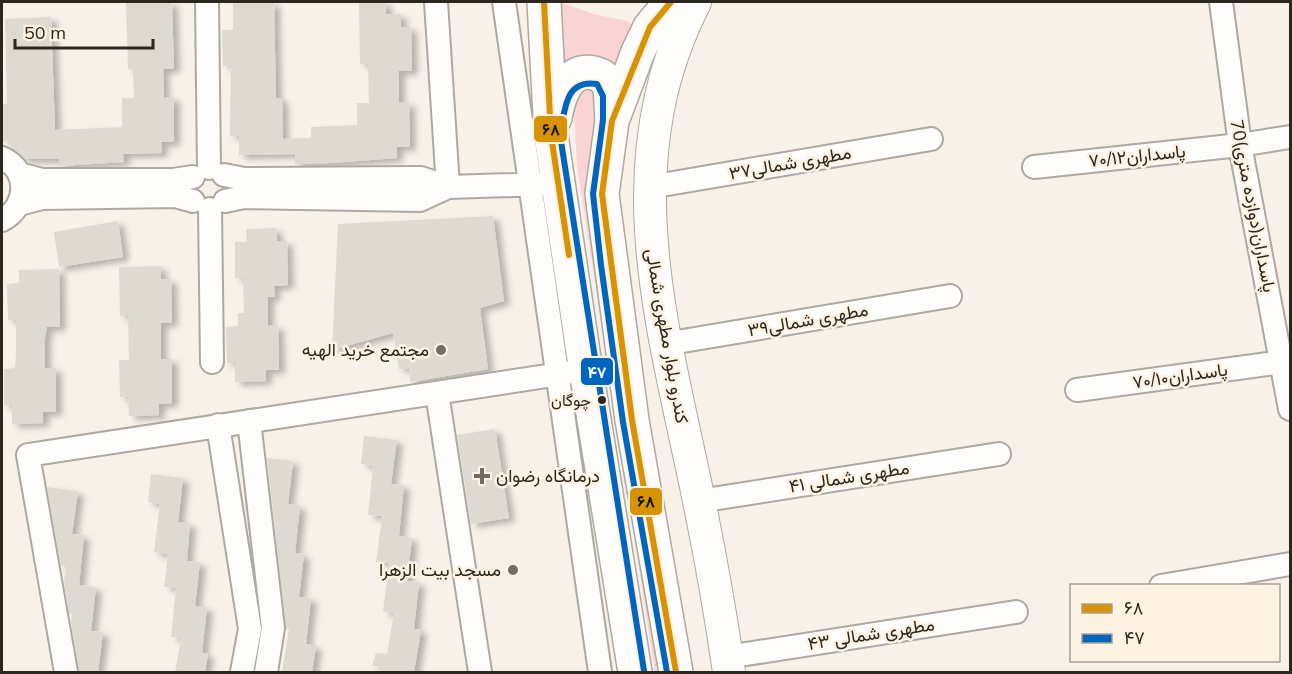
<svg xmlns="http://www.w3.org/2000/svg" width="1292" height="674" font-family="Mulish,Vazirmatn,sans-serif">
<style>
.green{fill:#fad4d5}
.building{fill:#dedad2;filter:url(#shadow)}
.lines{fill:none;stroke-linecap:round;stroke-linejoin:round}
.minor-casing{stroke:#aea8a1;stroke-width:26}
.secondary-casing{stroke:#aea8a1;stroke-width:34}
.primary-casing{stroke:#aea8a1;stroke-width:36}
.minor{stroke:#fefdfc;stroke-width:22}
.secondary{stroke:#fefdfc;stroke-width:32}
.primary{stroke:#fefdfc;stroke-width:33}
.bus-1-casing{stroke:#fef2e3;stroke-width:10}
.bus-2-casing{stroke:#fef2e3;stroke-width:10}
.bus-1{stroke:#d89304;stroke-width:6}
.bus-2{stroke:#0065bd;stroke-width:6}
.poi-dot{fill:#736d65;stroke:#fef2e3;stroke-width:2}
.bus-dot{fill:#2b261e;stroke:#fef2e3;stroke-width:2}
.labels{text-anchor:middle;stroke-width:5;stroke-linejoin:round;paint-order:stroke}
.bus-label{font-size:16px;fill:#2b261e;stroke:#fef2e3;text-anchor:end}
.street-label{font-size:18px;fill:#2b261e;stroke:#fef2e3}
.poi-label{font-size:18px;fill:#2b261e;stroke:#fef2e3;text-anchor:end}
.line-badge{stroke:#fef2e3;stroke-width:2}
.badge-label{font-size:16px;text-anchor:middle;font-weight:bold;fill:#fff}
.pale-badge-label{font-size:16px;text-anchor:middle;font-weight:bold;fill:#111}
</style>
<defs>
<filter id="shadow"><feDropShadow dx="6" dy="4" stdDeviation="3" flood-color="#0004"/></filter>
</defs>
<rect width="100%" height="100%" fill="#f8f1e9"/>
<path class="green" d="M560,2L593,14L628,21L633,26L620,67L599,61L562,71Z
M595,83L667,672H655L577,165L574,109L579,89Z"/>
<path class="building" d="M126,2H172L174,69H163L164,98L174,97V142H161L162,153L123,154L124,162L59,166V159H25L11,148V140L3,141L2,104H7L5,19L51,17L55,130L122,127V98H134L133,69H128Z
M233,2H274L276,98H282L283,139L311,138V127L357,125V103H369L368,64H360L359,2H386V14H401V27H411L412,71H399V103L409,102L410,147H397V158L330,163L295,164V154L239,155V136H230L231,66H223L222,30H233Z
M493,216L504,301L480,308L488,369L410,382L409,368L399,369L393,333L332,350L338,224Z
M118,221L123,257L59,267L54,232Z
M276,228L277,241H287L288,285L274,286L275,297H268V326L278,325L279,370H266V381L235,382V363H227L226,327L238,326V313H244L243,278H235V242H247L246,229Z
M161,266V279H171L172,323H161V359H172V403L159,404V415L129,416L128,397H120L119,360H129L128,316H120L119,267Z
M59,269L60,327H47L45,338V368H56V412H43V423L12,424V405H4V369L15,368L16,355V320H8L7,284L19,283V270Z
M495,429L509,518L471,524L457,435Z
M364,436L397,440L391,484L404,485L399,536L412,538L407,581L419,582L414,629L421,630L414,672H381V668L372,665L376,653L387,654L394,613L383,612L389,563L376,562L382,516L368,515L373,466L361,464Z
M267,458L293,461L288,504L300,506L295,553L304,554L299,597L311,598L306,644L316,646L312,672H282L289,629H286Z
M151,474L183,478L178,522L190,523L187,561L200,562L195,606L207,607L202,653L208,654L205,672H175L181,638L171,637L176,588L164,587L168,554L154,552L160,504L148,502Z
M47,487L78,491L72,534L84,535L79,585L96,587L91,631L103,632L98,672H79L71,622L72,613H69L64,581L66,567L61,566Z"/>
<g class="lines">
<defs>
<path id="minor" d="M207,2L209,168
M436,2L448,187
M504,2L600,672
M1221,2L1240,145L1290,409
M2,158C30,170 28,207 2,220
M1034,167L1240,145L1290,137
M19,174L42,180H173L193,177
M224,175L244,179L421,178L448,187L545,184
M650,187L931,139
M225,201L244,197L420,200L448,187
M19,204L42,198L175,196L193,201
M210,209L212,362
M665,344L950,296
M1077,390L1282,362
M437,393L480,672
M249,421L273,628L266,672
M218,425L250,629L242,672
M699,501L999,454
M1161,586L1290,564
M727,657L1016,612
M66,672L28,455L586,370"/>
<path id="secondary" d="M695,2C617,155 657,305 691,463C706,532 719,602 729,672"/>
<path id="primary" d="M544,2L551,135L583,352L635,672
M671,2L650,27L638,52L612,121L602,194L632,420L676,672
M555,118C559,94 570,61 602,76L610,86L612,121"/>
</defs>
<use href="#minor" class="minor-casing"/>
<use href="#secondary" class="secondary-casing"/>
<use href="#primary" class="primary-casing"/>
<use href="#minor" class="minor"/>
<use href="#secondary" class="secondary"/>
<use href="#primary" class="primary"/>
<defs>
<path id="bus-1" d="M544,2L551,135L569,255
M671,2L650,27L612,121L602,194L632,420L676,672"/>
<path id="bus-2" d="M644,671L560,135C565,111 564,79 597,84L603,96V120L593,194L601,265L623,422L667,672"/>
</defs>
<use href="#bus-1" class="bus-1-casing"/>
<use href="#bus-2" class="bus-2-casing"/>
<use href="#bus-1" class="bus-1"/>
<use href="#bus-2" class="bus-2"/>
</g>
<g class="poi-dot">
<circle cx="441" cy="350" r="6"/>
<path d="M479 467h6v6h6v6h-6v6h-6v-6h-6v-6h6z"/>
<circle cx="513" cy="570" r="6"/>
</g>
<circle class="bus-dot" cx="602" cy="400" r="5"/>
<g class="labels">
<g class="bus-label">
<text x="591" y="406">چوگان</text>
</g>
<g class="street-label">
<text transform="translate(1137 156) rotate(-6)" y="6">پاسداران۷۰/۱۲</text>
<text transform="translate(790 163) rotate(-10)" y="6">مطهرى شمالى۳۷</text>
<text transform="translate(1253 206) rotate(79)" y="6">70پاسداران(دوازده متری)</text>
<text transform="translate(808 320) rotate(-10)" y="6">مطهرى شمالى۳۹</text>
<text transform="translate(667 336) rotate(80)" y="6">کندرو بلوار مطهری شمالی</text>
<text transform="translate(1180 376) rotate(-8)" y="6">پاسداران۷۰/۱۰</text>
<text transform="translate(849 477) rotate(-9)" y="6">۴۱ مطهرى شمالى</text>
<text transform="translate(871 634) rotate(-9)" y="6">مطهرى شمالى ۴۳</text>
</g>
<g class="poi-label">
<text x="429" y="356">مجتمع خرید الهیه</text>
<text x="496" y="482" text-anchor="start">درمانگاه رضوان</text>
<text x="501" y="576">مسجد بیت الزهرا</text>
</g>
</g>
<g class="line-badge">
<rect x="533" y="115" width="35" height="28" rx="6" fill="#d89304"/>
<rect x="580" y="357" width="34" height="29" rx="6" fill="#0065bd"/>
<rect x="629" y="487" width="34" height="29" rx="6" fill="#d89304"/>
</g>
<g class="badge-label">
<text x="597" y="378">۴۷</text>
</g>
<g class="pale-badge-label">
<text x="551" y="135">۶۸</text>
<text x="646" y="507">۶۸</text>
</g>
<rect width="1292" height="674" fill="none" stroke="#2b261e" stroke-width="6"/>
<rect x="1070" y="584" width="210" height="78" fill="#fef2e3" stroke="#aaa094" stroke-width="1.5"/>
<rect x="1082" y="604" width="30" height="9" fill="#d89304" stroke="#aaa094" stroke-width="1.5"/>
<text x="1124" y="614" font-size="18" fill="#2b261e">۶۸</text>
<rect x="1082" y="634" width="30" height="9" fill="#0065bd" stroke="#aaa094" stroke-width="1.5"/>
<text x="1124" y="644" font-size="18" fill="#2b261e">۴۷</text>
<path d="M15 39v9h138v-9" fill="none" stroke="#2b261e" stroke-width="3"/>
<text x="24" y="39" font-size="18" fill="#2b261e" stroke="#fef2e3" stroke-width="4.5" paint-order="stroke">50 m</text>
</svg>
